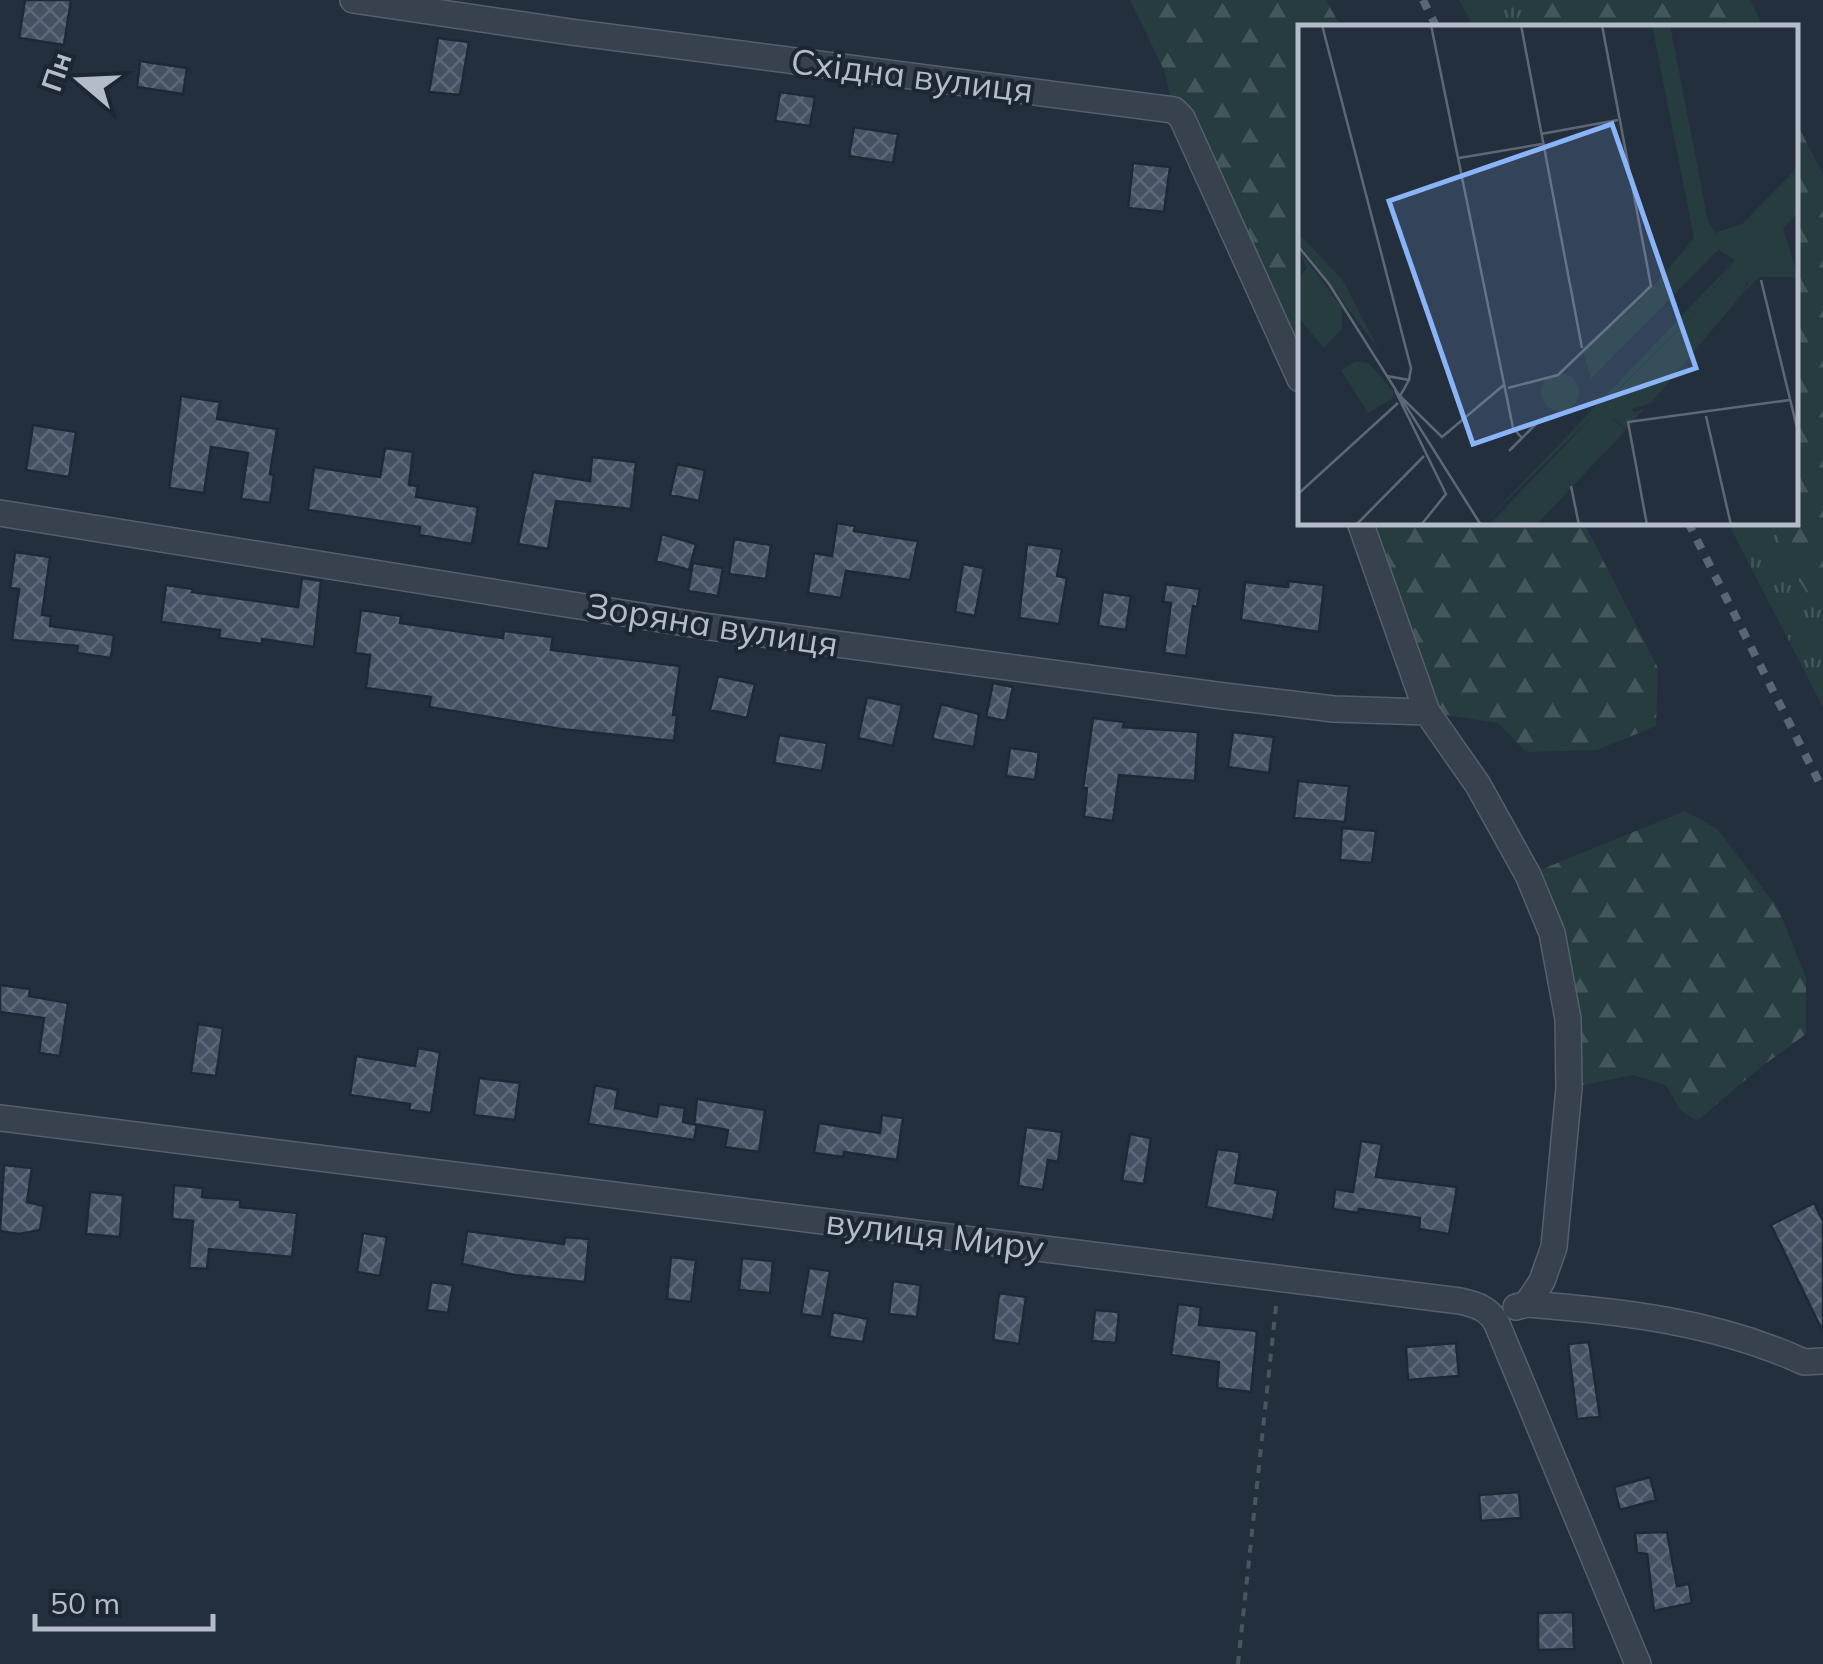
<svg xmlns="http://www.w3.org/2000/svg" width="1823" height="1664" font-family="Mulish,sans-serif">
<style>
.grass{fill:url(#grass-tufts)}
.forest{fill:url(#forest-firs)}
.building{fill:url(#building-cross-hatch);stroke:#1f2835;stroke-width:2.5}
.lines{fill:none;stroke-linecap:round;stroke-linejoin:round}
.street-casing{stroke:#565f6c;stroke-width:28}
.path{stroke:#44595c;stroke-width:4;stroke-dasharray:8 8;stroke-linecap:butt}
.street{stroke:#38414e;stroke-width:25}
.rail{stroke:#5a6575;stroke-width:8;stroke-dasharray:10 10;stroke-linecap:butt}
.labels{text-anchor:middle;stroke-width:8;stroke-linejoin:round;paint-order:stroke}
.street-label{font-size:35px;fill:#b4bcc9;stroke:#1d2633}
.inset-road{fill:none;stroke:#5e6776;stroke-width:2.5}
.view{fill:#8ab4f8;fill-opacity:0.15;stroke:#8ab4f8;stroke-width:5}
.inset-edge{fill:none;stroke:#b4bcc9;stroke-width:5}
</style>
<defs>
<pattern id="grass-tufts" width="24" height="20" patternUnits="userSpaceOnUse" patternTransform="scale(2.5)"><rect width="24" height="20" fill="#263c3f"/><path d="M3 7l-1-3M5 7V3M7 7l1-3M15 17l-1-3M17 17v-4M19 17l1-3" fill="none" stroke="#435659"/></pattern>
<pattern id="forest-firs" width="22" height="20" patternUnits="userSpaceOnUse" patternTransform="scale(2.5)"><rect width="22" height="20" fill="#263c3f"/><path d="M5 1l3.5 6h-7zM16 11l3.5 6h-7z" fill="#435659"/></pattern>
<pattern id="building-cross-hatch" width="8" height="8" patternUnits="userSpaceOnUse" patternTransform="scale(2.5)"><rect width="8" height="8" fill="#455162"/><path d="M0 0l8 8M0 8l8-8" fill="none" stroke="#5d6877"/></pattern>
</defs>
<rect width="100%" height="100%" fill="#242f3e"/>
<path class="grass" d="M1459,0H1523L1538,27H1474Z
M1728,523H1776L1780,550L1808,595L1823,598V707Z"/>
<path class="forest" d="M1130,0H1326L1341,27L1300,28V382L1174,110L1164,70Z
M1523,0H1750L1763,27H1538Z
M1796,122L1823,174V598L1808,595L1780,550L1776,523L1796,522Z
M1360,523H1584L1658,668L1656,726L1597,750L1526,752L1498,723L1427,712Z
M1685,811L1717,829L1778,908L1806,978V1034L1757,1070L1697,1121L1680,1110L1666,1085L1633,1075L1569,1088L1568,1019L1528,875Z"/>
<path class="building" d="M25,0H71L64,45L19,38Z
M438,38L469,42L460,95L429,92Z
M140,61L187,68L183,94L137,87Z
M780,92L815,97L810,126L775,121Z
M854,127L898,134L893,163L849,156Z
M1133,163L1170,167L1164,212L1128,208Z
M181,396L220,402L217,419L277,429L270,474L274,475L270,503L241,499L248,453L211,447L204,493L169,488Z
M33,425L76,432L69,477L26,470Z
M385,448L413,452L409,485L418,486L416,497L478,507L472,544L419,535L420,527L308,510L314,467L380,477Z
M592,457L636,462L631,509L556,501L548,549L518,544L533,472L590,481Z
M677,464L705,470L699,501L670,495Z
M837,523L855,526L854,531L918,541L910,580L846,571L841,598L808,593L814,553L832,556Z
M662,534L696,544L689,570L656,561Z
M734,539L771,545L766,579L729,574Z
M1027,544L1062,549L1057,576L1067,578L1059,624L1019,618Z
M15,552L50,557L42,615L51,616L50,626L114,635L111,658L77,653L78,646L12,640L19,589L10,588Z
M693,563L723,568L718,596L688,591Z
M963,564L984,568L975,616L955,612Z
M302,578L321,581L314,647L262,639V644L219,638L220,630L161,622L166,585L193,589L192,592L298,607Z
M1288,581L1324,585L1319,632L1241,620L1245,582L1288,587Z
M1166,584L1200,589L1197,607L1193,606L1186,656L1164,653L1171,603L1163,602Z
M1103,592L1131,596L1126,630L1098,626Z
M361,610L401,616L400,623L503,638L504,631L553,637L551,650L680,666L673,715H677L674,741L561,729L429,707L431,697L366,688L370,655L355,653Z
M718,676L755,684L747,718L710,710Z
M993,683L1013,687L1006,721L986,717Z
M867,697L902,705L893,746L858,738Z
M941,704L979,714L974,747L932,739Z
M1093,718L1124,722L1123,727L1198,732L1195,781L1119,775L1113,821L1084,817L1087,788H1083Z
M1233,732L1274,737L1269,773L1228,767Z
M779,735L827,743L822,771L774,763Z
M1010,748L1039,752L1035,780L1006,776Z
M1298,781L1349,786L1345,822L1294,818Z
M1342,828L1376,831L1372,863L1340,860Z
M0,985L30,989L29,996L68,1003L60,1056L39,1053L44,1018L0,1012Z
M198,1024L223,1028L216,1076L191,1073Z
M418,1048L440,1052L431,1113L409,1110L410,1104L350,1095L356,1056L415,1066Z
M479,1078L520,1083L515,1120L474,1115Z
M595,1085L618,1090L615,1108L657,1117L659,1104L685,1108L683,1122L697,1125L694,1140L588,1124Z
M697,1099L765,1110L759,1152L725,1147L728,1130L694,1124Z
M882,1115L903,1118L897,1160L844,1152L843,1157L814,1153L819,1123L880,1133Z
M1026,1127L1062,1132L1058,1162L1048,1160L1043,1190L1018,1186Z
M1130,1134L1151,1138L1144,1184L1122,1181Z
M1361,1141L1382,1144L1376,1177L1457,1187L1449,1234L1419,1229L1420,1218L1359,1209L1358,1213L1333,1209L1335,1189L1353,1192Z
M1217,1149L1240,1152L1235,1183L1278,1190L1273,1220L1206,1207Z
M4,1165L32,1168L27,1202L44,1206L40,1230L19,1234L0,1231Z
M174,1185L203,1188L202,1197L240,1200V1207L297,1213L292,1257L209,1249L207,1269L189,1268L193,1221L172,1219Z
M90,1192L123,1195L120,1237L86,1234Z
M1814,1203L1823,1221V1332L1771,1225Z
M467,1231L564,1244L565,1237L589,1239L585,1282L515,1275L462,1264Z
M363,1233L387,1237L380,1276L357,1272Z
M671,1257L696,1260L691,1302L667,1299Z
M742,1258L773,1261L770,1293L739,1290Z
M809,1268L830,1271L822,1317L801,1314Z
M893,1281L921,1285L917,1317L889,1314Z
M431,1282L453,1285L448,1313L427,1310Z
M999,1293L1026,1297L1019,1344L993,1340Z
M1178,1304L1201,1307L1199,1325L1257,1331L1251,1392L1217,1388L1219,1362L1171,1355Z
M1095,1310L1119,1312L1116,1343L1092,1341Z
M833,1312L868,1319L863,1342L829,1337Z
M1589,1342L1600,1417L1577,1419L1568,1344Z
M1456,1343L1459,1376L1408,1380L1406,1347Z
M1650,1477L1656,1500L1620,1510L1614,1487Z
M1519,1492L1521,1518L1481,1521L1479,1495Z
M1667,1532L1677,1586L1689,1584L1692,1603L1654,1611L1647,1554L1637,1553L1635,1533Z
M1573,1612L1574,1649L1538,1650V1613Z"/>
<g class="lines">
<defs>
<path id="street" d="M353,0L571,32L1174,110L1182,118L1300,379
M0,513L710,627L1224,696L1334,709L1427,712
M1360,522L1427,712L1478,785L1528,875L1552,933L1568,1019L1569,1088L1554,1247L1542,1281L1527,1304
M0,1118L1460,1301C1476,1305 1489,1308 1497,1324L1638,1664
M1516,1307L1527,1304C1621,1311 1717,1322 1804,1362L1823,1361"/>
</defs>
<use href="#street" class="street-casing"/>
<path class="path" d="M1238,1664L1276,1306L1273,1301"/>
<use href="#street" class="street"/>
<path class="rail" d="M1423,0L1437,28
M1688,522L1823,790"/>
</g>
<g class="labels">
<g class="street-label">
<text transform="translate(912 76) rotate(7)" y="12">Східна вулиця</text>
<text transform="translate(712 625) rotate(9)" y="12">Зоряна вулиця</text>
<text transform="translate(935 1235) rotate(7)" y="12">вулиця Миру</text>
</g>
</g>
<g transform="translate(1298 25)">
<rect width="500" height="500" fill="#242f3e"/>
<path d="M500,142V188L485,203L500,252H462L445,268L450,257L434,240L389,297L322,362V375L336,387L346,384L328,405L317,394L295,391L184,500L437,235L422,226L417,208L444,199Z" fill="#263c3f"/>
<path d="M354,0H372L410,196L424,221L293,354L284,323L358,258L396,213ZM0,208L44,254L81,325L0,217ZM0,224L44,283V304L26,323L0,292V255L9,243ZM434,240L451,250L445,268L353,378L328,386L317,368L389,297ZM59,336L71,338L95,366V373L70,388L43,345ZM243 367a19 19 0 1 1 38 0a19 19 0 1 1-38 0ZM295,391H311L328,405L238,500H191Z" fill="#263c3f"/>
<path class="inset-road" d="M24,0L113,343L111,355M133,0L215,403L224,413M223,0L284,323M243,109L320,95M161,133L244,119M0,221L31,259L183,500M463,255L500,407M89,351L111,355L102,371L144,412L207,359M210,363L260,350L353,261L304,0M97,365L148,469L123,500M408,391L433,500M211,426L239,398M273,461L281,500M0,469L100,378M58,500L126,431M349,500L330,397L492,375"/>
<path class="view" d="M314,99L398,343L175,419L91,176Z"/>
<rect width="500" height="500" class="inset-edge"/>
</g>
<g transform="translate(80 80) rotate(289)" stroke="#1d2633" stroke-width="8" paint-order="stroke">
<path d="M0-8L18 38L0 25L-18 38Z" fill="#b4bcc9"/>
<text y="-15" font-size="28" font-weight="bold" text-anchor="middle" fill="#b4bcc9">Пн</text>
</g>
<path d="M35 1614v15h178v-15" fill="none" stroke="#b4bcc9" stroke-width="5"/>
<text x="50" y="1614" font-size="30" fill="#b4bcc9" stroke="#1d2633" stroke-width="8" paint-order="stroke">50 m</text>
</svg>
